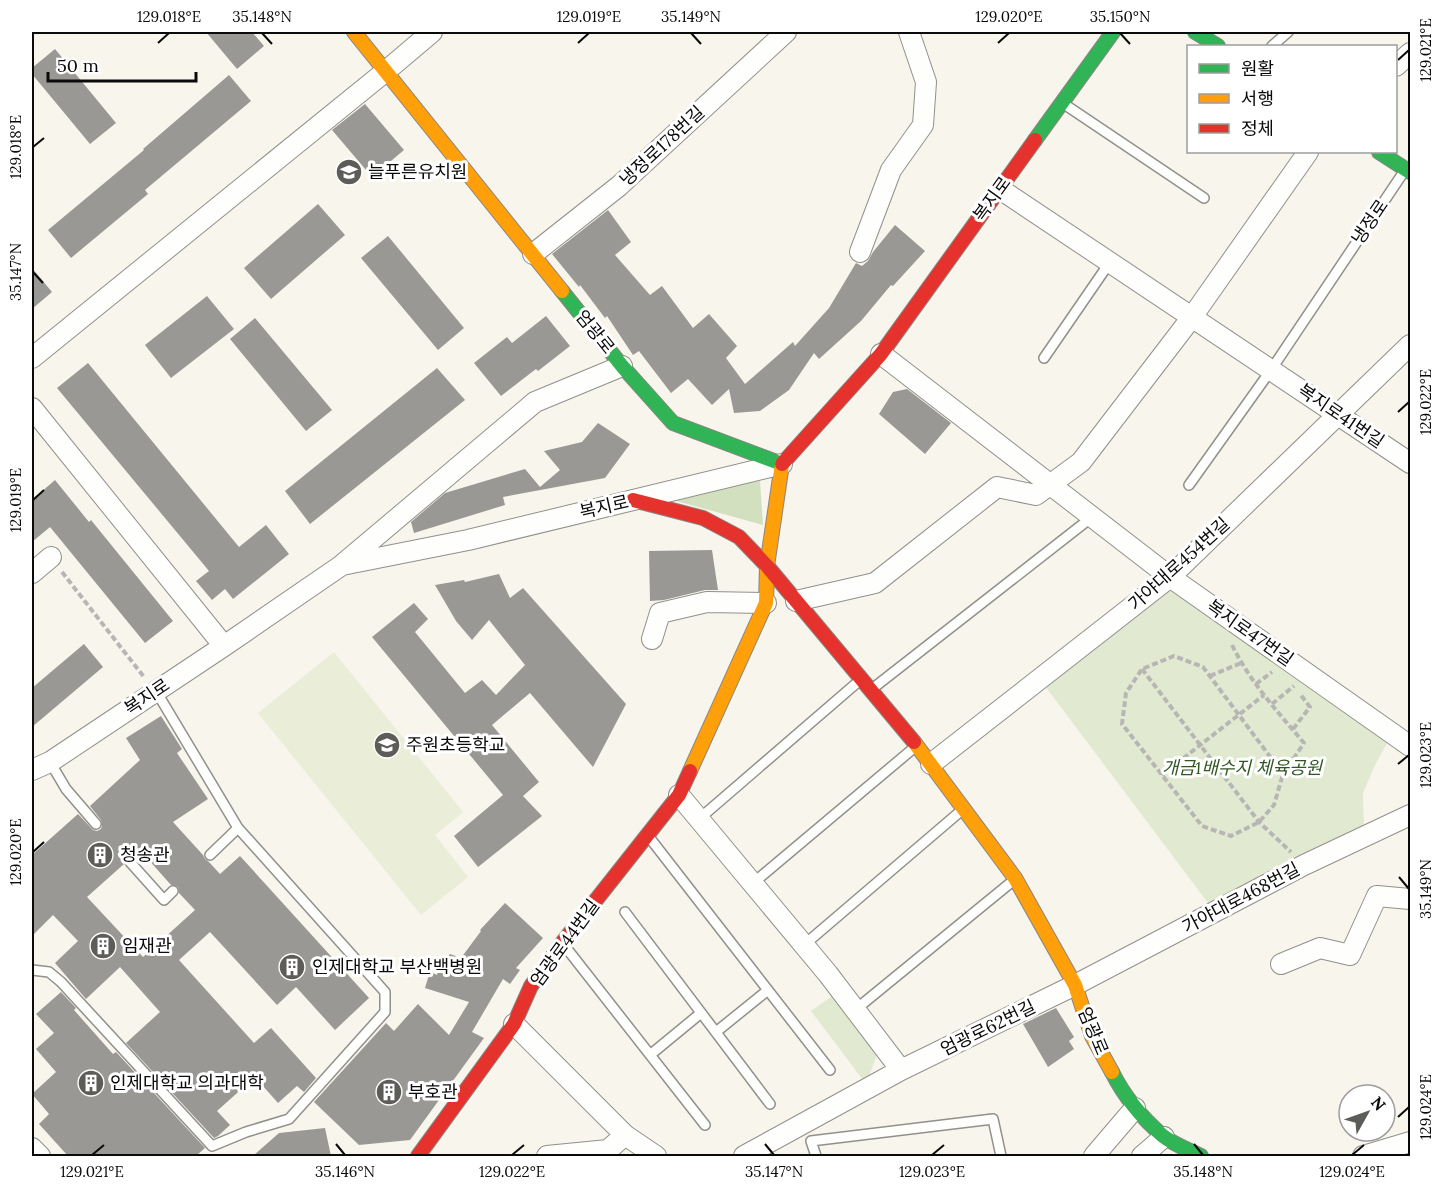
<svg xmlns="http://www.w3.org/2000/svg" width="1442" height="1188" font-family="Lora,'Noto Sans KR',serif">
<style>
.green{fill:#e1ead0}
.forest{fill:#d3e0bf}
.pitch{fill:#eaeed9}
.building{fill:#9a9894;fill-rule:evenodd}
.lines{fill:none;stroke-linecap:round;stroke-linejoin:round}
.lane-casing{stroke:#91908c;stroke-width:12}
.street-casing{stroke:#91908c;stroke-width:22}
.fast-casing{stroke:#888683;stroke-width:16}
.slow-casing{stroke:#888683;stroke-width:16}
.jam-casing{stroke:#888683;stroke-width:16}
.path{stroke:#b7b6b5;stroke-width:4;stroke-dasharray:6 3;stroke-linecap:butt}
.lane{stroke:#fefefc;stroke-width:9}
.street{stroke:#fefefc;stroke-width:20}
.fast{stroke:#30b455;stroke-width:14}
.slow{stroke:#ff9f0a;stroke-width:14}
.jam{stroke:#e5322d;stroke-width:14}
.ticks{fill:none;stroke:#0a0a0a;stroke-width:2}
.labels{text-anchor:middle;stroke-width:6;stroke-linejoin:round;paint-order:stroke}
.street-label{font-size:18px;fill:#0a0a0a;stroke:#fff}
.poi-label{font-size:18px;fill:#0a0a0a;stroke:#fff;text-anchor:start}
.park-label{font-size:18px;font-style:italic;fill:#315724;stroke:#fff}
.neatline{fill:none;stroke:#0a0a0a;stroke-width:2}
.ticks-label{font-size:15px;text-anchor:middle;fill:#0a0a0a}
</style>
<rect width="100%" height="100%" fill="#f8f5ed"/>
<path class="green" d="M1173,588L1389,740L1376,763L1363,793L1364,830L1208,903L1045,686Z
M832,996L877,1055L866,1084L811,1011Z"/>
<path class="forest" d="M760,481L763,525L662,497Z"/>
<path class="pitch" d="M334,652L463,812L435,835L468,877L421,915L258,713Z"/>
<path class="building" d="M206,32H252L264,46L237,69Z
M55,49L116,123L90,144L32,74V68Z
M229,75L251,101L145,190L148,194L71,258L48,230L144,150L143,149Z
M365,104L404,150L372,177L332,130Z
M318,204L345,235L271,299L244,268Z
M608,210L631,242L615,255L650,295L662,286L693,328L709,314L737,346L726,358L745,384L793,342L795,346L829,308L856,263L862,266L868,261L873,252L895,225L925,251L893,286L891,285L861,321L819,359L814,353L789,390L760,411L734,413L729,389L712,405L688,379L671,393L639,351L633,355L607,316L605,318L580,285L579,287L552,254Z
M388,236L464,328L438,350L361,258Z
M32,268L52,292L32,309Z
M207,296L234,329L171,378L145,345Z
M546,316L570,346L538,371L536,369L501,396L474,363L507,337L512,343Z
M255,318L332,410L306,431L230,339Z
M88,363L239,547L266,525L289,554L233,599L225,589L212,600L196,581L209,571L57,388Z
M437,368L465,400L310,524L285,491Z
M907,389L951,423L925,454L879,414L893,392Z
M598,423L630,444L605,478L503,497L505,505L414,533L411,522L445,493L525,469L540,487L560,470L544,451L582,442Z
M55,480L89,522L91,520L173,621L145,643L50,527L32,542V500Z
M712,550L718,590H705L664,600L650,601L649,551Z
M499,574L510,598L523,588L626,704L593,767L530,693L492,725L539,782L523,796L542,816L478,867L454,836L503,795L372,637L414,603L428,619L415,632L465,693L482,680L496,695L525,665L489,620L472,640L456,621L435,585L464,580L465,582Z
M84,644L103,667L32,727V688Z
M161,716L182,749L177,753L208,799L173,822L203,855L205,859L209,862L220,874L240,856L369,998L335,1030L296,987L277,1005L210,932L179,960L254,1043L271,1028L316,1078L304,1092L297,1086L278,1103L255,1077L217,1111L230,1125L218,1136L214,1138L126,1043L160,1012L120,967L86,999L55,963L78,941L53,915L32,936V855L78,814L93,830L97,831L101,829L102,826L101,820L90,806L140,760L126,738ZM139,849L171,885L178,887L179,893L195,910L143,957L87,897L124,864L125,857L128,856H132Z
M505,903L543,938L516,968L520,970L510,984L503,979L472,1032L484,1038L410,1140L359,1145L314,1102L386,1023L394,1031L418,1004L449,1035L469,1002L425,988L428,978L433,973L437,975L439,966L450,954L461,958L481,931L480,930Z
M61,992L76,1008L74,1010L113,1054L116,1052L205,1148L196,1156H68L39,1124L49,1114L32,1094L56,1072L36,1049L54,1033L36,1014Z
M1056,1008L1074,1037L1069,1041L1074,1049L1048,1067L1023,1024Z
M325,1128L331,1156H253L279,1133Z"/>
<g class="lines">
<defs>
<path id="lane" d="M1272,46L1288,32
M1064,104L1204,198
M1044,358L1110,262
M1189,485L1271,370L1405,170
M872,689L1092,517
M156,691L238,828L210,855
M50,762L66,789L96,824
M699,819L859,681
M649,837L830,1070
M130,862L164,900L173,891
M752,884L915,747
M625,912L770,1104
M564,945L705,1125
M804,945L962,810
M32,970L49,972L61,982L212,1146L246,1132L289,1119L385,1012V992L238,828
M855,1010L1014,880
M716,1032L768,990
M650,1055L701,1013
M816,1156L811,1141L993,1119L1001,1156"/>
<path id="street" d="M1396,66L1410,53
M1000,189L1410,463
M860,252L891,170L923,125L926,82L909,32
M533,254L619,186L786,32
M881,354L1170,577L1410,746
M32,358L386,71L432,32
M32,408L224,646
M343,564L535,402L622,366
M32,573L51,557
M796,601L875,583L997,487L1036,495L1081,462L1192,317L1308,152
M652,639L660,613L707,602L766,603
M931,764L1170,577L1410,345
M32,770L50,762L224,646L342,565L468,540L782,464
M679,795L828,974L901,1070
M1281,964L1320,948L1350,955L1377,896L1410,899
M514,1024L625,1135L656,1156
M32,1148L40,1156
M547,1156L608,1150L625,1135
M744,1156L901,1070L1075,985L1304,865L1410,815
M1094,1156L1135,1108
M1142,1156L1164,1137
M1363,1156L1410,1142"/>
<path id="fast" d="M1195,32L1218,46
M1035,140L1113,32
M1379,152L1410,172
M562,291L622,366L673,423L782,464
M1112,1072C1124,1096 1142,1118 1163,1136C1173,1144 1189,1150 1201,1156"/>
<path id="slow" d="M354,32L562,291
M914,742L1015,878L1075,985L1092,1036L1112,1072
M690,771L766,603L767,566L782,464"/>
<path id="jam" d="M782,464L881,354L1035,140
M633,500L703,518L739,537L767,566L914,742
M418,1156L514,1024L531,986L562,943L679,795L690,771"/>
</defs>
<use href="#lane" class="lane-casing"/>
<use href="#street" class="street-casing"/>
<use href="#fast" class="fast-casing"/>
<use href="#slow" class="slow-casing"/>
<use href="#jam" class="jam-casing"/>
<path class="path" d="M62,572L144,677
M1232,645C1250,682 1278,712 1304,743L1283,774L1274,805L1259,822L1231,836L1202,826L1122,724L1126,693L1142,669L1174,656L1203,667L1283,774
M1142,669L1259,822L1291,852
M1210,676L1241,663
M1256,684L1272,672
M1272,704L1294,686
M1293,729L1310,707L1300,694
M1162,775L1264,695"/>
<use href="#lane" class="lane"/>
<use href="#street" class="street"/>
<use href="#fast" class="fast"/>
<use href="#slow" class="slow"/>
<use href="#jam" class="jam"/>
</g>
<path class="ticks" d="M262,33L272,44M691,33L701,44M1120,33L1130,44M158,43L169,33M578,43L589,33M998,43L1009,33M1398,60L1409,50M33,147L44,138M33,272L43,283M1398,412L1409,402M33,500L44,490M1398,764L1409,755M33,852L44,842M1399,877L1409,889M1398,1117L1409,1107M336,1144L345,1155M765,1144L774,1155M1194,1144L1203,1155M92,1155L104,1145M512,1155L524,1145M932,1155L944,1145M1352,1155L1364,1145"/>
<defs>
<symbol id="school-disc" viewBox="-11 -11 22 22"><circle r="9.5" fill="#5d5c59" stroke="#fff"/><path d="M0-5L7-2L0 1L-7-2ZM-4 1L0 2.5L4 1V4Q0 6-4 4Z" fill="#fff"/></symbol>
<symbol id="building-disc" viewBox="-11 -11 22 22"><circle r="9.5" fill="#5d5c59" stroke="#fff"/><path d="M-4-6H4V6H1V3H-1V6H-4ZM-2.5-4.3h1.7v1.8h-1.7ZM.8-4.3h1.7v1.8H.8ZM-2.5-1h1.7V.8h-1.7ZM.8-1h1.7V.8H.8Z" fill="#fff"/></symbol>
</defs>
<g fill-rule="evenodd">
<use href="#school-disc" x="334" y="157" width="30" height="30"/>
<use href="#school-disc" x="372" y="730" width="30" height="30"/>
<use href="#building-disc" x="85" y="840" width="30" height="30"/>
<use href="#building-disc" x="88" y="931" width="30" height="30"/>
<use href="#building-disc" x="277" y="952" width="30" height="30"/>
<use href="#building-disc" x="76" y="1068" width="30" height="30"/>
<use href="#building-disc" x="374" y="1077" width="30" height="30"/>
</g>
<g class="labels">
<g class="street-label">
<text transform="translate(662 146) rotate(-43)" y="6">냉정로178번길</text>
<text transform="translate(992 199) rotate(-54)" y="6">복지로</text>
<text transform="translate(1370 222) rotate(-56)" y="6">냉정로</text>
<text transform="translate(595 332) rotate(51)" y="6">엄광로</text>
<text transform="translate(1341 416) rotate(34)" y="6">복지로41번길</text>
<text transform="translate(604 507) rotate(-13)" y="6">복지로</text>
<text transform="translate(1179 564) rotate(-42)" y="6">가야대로454번길</text>
<text transform="translate(1250 633) rotate(35)" y="6">복지로47번길</text>
<text transform="translate(147 697) rotate(-34)" y="6">복지로</text>
<text transform="translate(1241 898) rotate(-28)" y="6">가야대로468번길</text>
<text transform="translate(565 943) rotate(-54)" y="6">엄광로44번길</text>
<text transform="translate(988 1028) rotate(-26)" y="6">엄광로62번길</text>
<text transform="translate(1093 1031) rotate(67)" y="6">엄광로</text>
</g>
<g class="poi-label">
<text x="368" y="178">늘푸른유치원</text>
<text x="406" y="751">주원초등학교</text>
<text x="120" y="861">청송관</text>
<text x="122" y="952">임재관</text>
<text x="312" y="973">인제대학교 부산백병원</text>
<text x="110" y="1089">인제대학교 의과대학</text>
<text x="408" y="1098">부호관</text>
</g>
<g class="park-label">
<text x="1242" y="774">개금1배수지 체육공원</text>
</g>
</g>
<rect width="1442" height="1188" fill="none" stroke="#ffffff" stroke-width="66"/>
<rect x="1187" y="45" width="210" height="108" fill="#ffffff" stroke="#9d9d9d" stroke-width="1.5"/>
<rect x="1199" y="64" width="30" height="9" fill="#30b455" stroke="#9d9d9d" stroke-width="1.5"/>
<text x="1241" y="75" font-size="18" fill="#0a0a0a">원활</text>
<rect x="1199" y="94" width="30" height="9" fill="#ff9f0a" stroke="#9d9d9d" stroke-width="1.5"/>
<text x="1241" y="105" font-size="18" fill="#0a0a0a">서행</text>
<rect x="1199" y="124" width="30" height="9" fill="#e5322d" stroke="#9d9d9d" stroke-width="1.5"/>
<text x="1241" y="135" font-size="18" fill="#0a0a0a">정체</text>
<g transform="translate(1367 1113) rotate(50)"><circle r="28" fill="#ffffff" stroke="#9d9d9d" stroke-width="1.5"/>
<path d="M0-4.5L10 22L0 15L-10 22Z" fill="#5d5c59"/>
<text y="-9" font-size="16" font-weight="bold" text-anchor="middle" fill="#0a0a0a">N</text>
</g>
<path d="M48 72v9h148v-9" fill="none" stroke="#0a0a0a" stroke-width="3"/>
<text x="57" y="72" font-size="18" fill="#0a0a0a" stroke="#ffffff" stroke-width="4.5" paint-order="stroke">50 m</text>
<rect x="33" y="33" width="1376" height="1122" class="neatline"/>
<g class="ticks-label">
<text x="169" y="22">129.018°E</text>
<text x="262" y="22">35.148°N</text>
<text x="589" y="22">129.019°E</text>
<text x="691" y="22">35.149°N</text>
<text x="1009" y="22">129.020°E</text>
<text x="1120" y="22">35.150°N</text>
<text transform="translate(1426 50) rotate(-90)" y="5">129.021°E</text>
<text transform="translate(16 147) rotate(-90)" y="5">129.018°E</text>
<text transform="translate(16 272) rotate(-90)" y="5">35.147°N</text>
<text transform="translate(1426 402) rotate(-90)" y="5">129.022°E</text>
<text transform="translate(16 500) rotate(-90)" y="5">129.019°E</text>
<text transform="translate(1426 755) rotate(-90)" y="5">129.023°E</text>
<text transform="translate(16 852) rotate(-90)" y="5">129.020°E</text>
<text transform="translate(1426 889) rotate(-90)" y="5">35.149°N</text>
<text transform="translate(1426 1107) rotate(-90)" y="5">129.024°E</text>
<text x="92" y="1177">129.021°E</text>
<text x="345" y="1177">35.146°N</text>
<text x="512" y="1177">129.022°E</text>
<text x="774" y="1177">35.147°N</text>
<text x="932" y="1177">129.023°E</text>
<text x="1203" y="1177">35.148°N</text>
<text x="1352" y="1177">129.024°E</text>
</g>
</svg>
